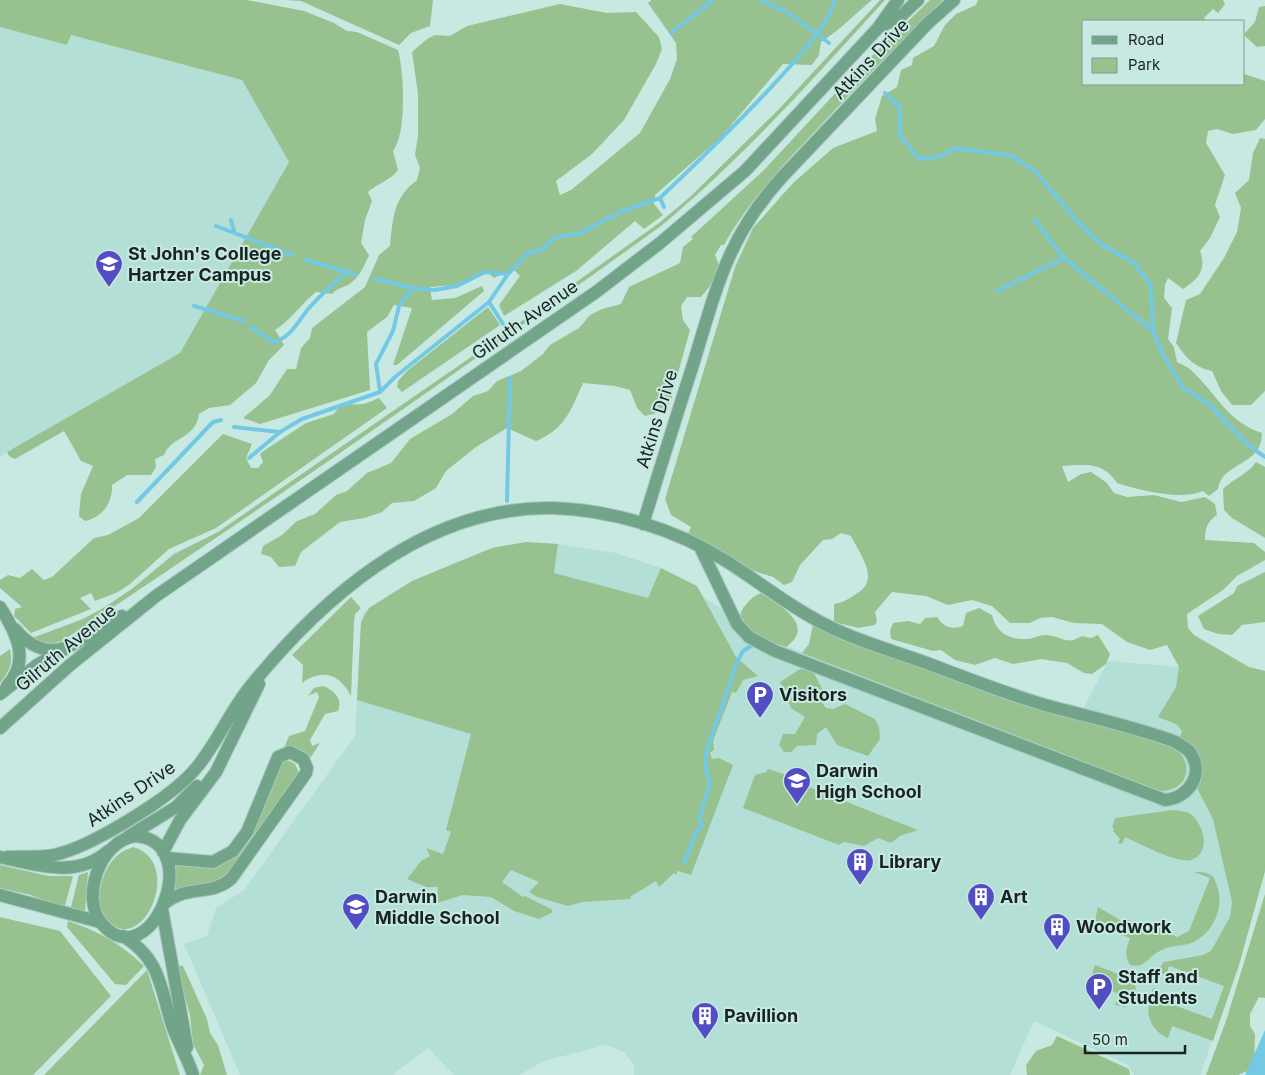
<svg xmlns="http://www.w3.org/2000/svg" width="1265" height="1075" font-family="Inter,sans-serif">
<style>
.built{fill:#b4dfd6}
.green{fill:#97c28f}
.water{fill:#73c9e4}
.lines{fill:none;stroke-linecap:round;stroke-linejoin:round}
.stream{stroke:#73c9e4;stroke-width:4}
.minor-casing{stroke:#a8c6bf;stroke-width:14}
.tertiary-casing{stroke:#a8c6bf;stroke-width:14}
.minor{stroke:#71a489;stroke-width:12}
.tertiary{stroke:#71a489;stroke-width:12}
.labels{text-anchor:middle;stroke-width:4;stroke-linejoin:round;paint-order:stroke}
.street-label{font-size:18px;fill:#182422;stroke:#c8e9e2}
.poi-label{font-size:18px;font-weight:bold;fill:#182422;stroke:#c8e9e2;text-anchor:start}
</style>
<rect width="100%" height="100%" fill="#c8e9e2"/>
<path class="built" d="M0,27L67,45L71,35L242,80L289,162L180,353L0,456Z
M526,542L558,544L616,553L661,568L763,637L1065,754L1084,707L1108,661L1265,674V871L1239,965L1200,1075H1134L1128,1065L1034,1021L1010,1075H634V1065L624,1052L606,1045L544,1061L519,1075H454L428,1048L392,1075H240L184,944L207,936L216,908L244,890L355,736L361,622L363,614L369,608L412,581L492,548Z"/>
<path class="green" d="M0,0H247L304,11L334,23L347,31L357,32L398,50C404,72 407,133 393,151L398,170C391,180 378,183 368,192L372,201L365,220L361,243L369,255C365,264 360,276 352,282C345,288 338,287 332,294L316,292C301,304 291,320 275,330L284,345L269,360L256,383L230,405L209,408L199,414C195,440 171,436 164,455L155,459L156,467L151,475H127L112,485C113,502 102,518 85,521L79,516L81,494L93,466L81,461L64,431L15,459L9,456L7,452L180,353L289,162L242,80L71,35L67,45L0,27Z
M285,0H433L430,26L411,33L399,45L301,1Z
M651,0H872C855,14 840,30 821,42L819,55L812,65L783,64L721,137L655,195L654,204L663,215L644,229L635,221L576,271L504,316L499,305L520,276L513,269L494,278L487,272L454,285L430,287L432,300L455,298L482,286L484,291L397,365H393L412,308L394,305L387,317L367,332L370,390L260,424L243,418L270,395L287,369H296L301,348L310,338L312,328L365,287L379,255L390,246C393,218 393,198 417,180L420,168L415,155L418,135V94L412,52L427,39L435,35L450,36L467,26L560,4L607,13L636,12L659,37L662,49L656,64L624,120L592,154L556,181L560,195L571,190L640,133L670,79L677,59L676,43L648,3Z
M880,0H885C814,78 743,158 661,226C464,368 265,507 62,641L44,645L32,638L83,619L105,607L133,588L174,554L218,532L474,355L659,223L690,197L778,110Z
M930,0H943C901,41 860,83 820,126C784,164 749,200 724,245H721L715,255L719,265L710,286L701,297H687L681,306L683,320L690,330L678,373L671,386L672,397L665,411L645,416L637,408L630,390L615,386L583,383C571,410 565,429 536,441L507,428L476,447L446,471L436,488L414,501L392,503L382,512L364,518L340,522L301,552L295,566L279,567L271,557L261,554L263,546L282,535L297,521L315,514L336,495L347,491L367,473L391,463L410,439L452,414L473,396L488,391L497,381L521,371L543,354L550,345L579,328L590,315L602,309L621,304L629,287L680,263L683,247L693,239L691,237L765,169L852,75Z
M978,0H1223L1225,4L1218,13L1213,9L1204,18L1206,21H1084V84H1244V74L1265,81V119L1256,130L1233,134L1217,129L1208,131L1206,143L1225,175L1215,205L1220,217L1210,238L1200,251C1207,270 1198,279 1183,289L1168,278L1165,285L1164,298L1172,308L1168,339L1174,347L1177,362C1183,365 1190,368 1194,373C1217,395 1228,422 1262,433C1262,467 1222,461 1218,489L1209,496L1203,491C1182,501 1139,490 1117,483C1102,461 1086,465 1062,466L1068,482L1081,474L1091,472L1106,482L1114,493L1127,497L1154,495L1181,502L1205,497L1215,504L1217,515C1207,522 1205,528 1205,540L1254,543L1265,552V560L1237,576L1223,590L1187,614L1188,628L1194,635L1249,667L1265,671V871L1239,965L1213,1041L1172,1026L1168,1038C1146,1028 1145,1009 1153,988L1159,990L1157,999L1212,1019L1224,986L1169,966L1166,975L1159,972L1160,967L1164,962L1203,955L1211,951L1230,917L1232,902L1213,819L1199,792L1179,739L1182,731L1176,724L1158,717L1176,687L1179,667L1167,645L1150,650L1127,642L1102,624L1074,623L1052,617L1040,618L1030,623H1010L992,606L972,600L948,605L926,596L892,592L875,612L877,621L875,625L858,628L834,622V604C845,602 850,598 859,592C880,578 859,553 851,536L841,533L832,539L823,540L800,565L792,582L784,585L773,577L751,570L688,534L691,527L671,515L665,499L735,267L753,228L793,183L833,148L877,131L875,119L882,96L897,87L901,70L912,65L913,58L934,46L945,25L956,14L976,5Z
M1265,6V46L1257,47L1245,36V33L1255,22L1259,7Z
M1260,138L1265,139V391L1251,405H1232L1221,391L1212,371C1195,368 1185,357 1176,343L1186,300L1200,294L1224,258L1237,232L1241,208L1235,193L1249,180L1253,153Z
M488,307L500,325L402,392L397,387L398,381L407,371Z
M379,398L387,408L216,528L169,549L130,584L118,592L95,601L91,593L80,598L91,609L31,633L14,616L15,609L22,607L0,588V580L8,575L20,578L32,569L44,580L52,577L94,538L108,535L139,518L223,434L252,444L246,458L251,468H258L263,462L260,454L262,452L306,423L334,414C343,400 351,406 363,404C368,403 374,400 379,398Z
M1256,462L1265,467V538L1232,518L1224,510L1223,489C1233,479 1248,474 1256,462Z
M526,542L558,544L554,573L648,598L661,568L697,586L736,657L758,676L743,680L736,693L732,692L713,741L714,750L710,753L712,759L719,758L733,765L691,875L678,871L676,875L674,873L659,887L656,881L630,897L631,899L583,902L568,906L537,897L529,892L539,882L511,870L502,882L523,897L525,896L551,909L553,912L539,919L514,911L491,897L463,895L437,903L438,887H426L407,879L421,861L430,856L426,848L443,854L451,832L446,830L471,734L357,700L361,622L369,608L412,581L492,548Z
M1265,572V622L1242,625L1232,635L1218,634L1204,629L1198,616L1234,593L1237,586Z
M761,593C779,605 817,625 786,647C766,640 750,635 740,615C743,606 751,597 761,593Z
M351,597L361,608L355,614L354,622L351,696C340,674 322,668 302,683L303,665L292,655Z
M979,608L992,615C996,632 1008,640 1027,639C1033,639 1038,635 1046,635C1063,636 1065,646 1082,636L1091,638L1098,635L1110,654L1106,664L1092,674L1084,673L1067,663L1041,659L1013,664L995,658L975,665L955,660L941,650L933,651L891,639L890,631L893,623L908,621L920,624L925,618L937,617C944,627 950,630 963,626L966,613Z
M813,624L1172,745C1195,761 1190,791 1160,791L802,653L809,644Z
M10,649C13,664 9,672 0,683V656Z
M800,669L813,671L825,695L820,700L826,708L833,709L845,704L875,719L879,727L880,739L868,756L837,745L826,727L817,734L816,745L797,746L791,752H784L779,745L783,734H795L805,717L791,708L780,682Z
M323,686C334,690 343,699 338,711L325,714L310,740L312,746L320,743L309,760L284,748L289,736L305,731L319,697L317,692L308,696L314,688Z
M287,760L295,764L299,773L224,880L200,887L174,889L175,864C206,870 217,872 242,850L280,761Z
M768,769L800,779L809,787L918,830L900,836L891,843L878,838L864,846L844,842L839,845L743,808L755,775L766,772Z
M1173,810C1181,811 1189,811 1194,817C1205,829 1210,854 1191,860C1178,864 1138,843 1125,837L1122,844L1118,843L1120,839L1113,831L1114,828L1112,827L1115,818Z
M133,847C185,861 143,959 107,920C92,903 102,867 119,854C122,851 128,849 133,847Z
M0,865L49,876H73L64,909L31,895L0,888Z
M88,872L85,912L70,911L79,875Z
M1194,872C1209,872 1214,873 1218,889C1224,911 1211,937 1188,944C1178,946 1168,946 1158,952C1147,958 1145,969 1130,965C1124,954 1126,949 1130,938L1094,924L1098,907L1125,923L1127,919L1151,932L1155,926L1177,937L1189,931L1210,878Z
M1265,894V998L1259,997L1250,1014V1026L1255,1034L1254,1068L1238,1075H1206L1226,1021Z
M0,917L60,931L111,996L33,1075H0Z
M68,921C97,930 123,945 144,966L126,985L115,984L67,927Z
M176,965L183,966L207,1019L210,1033L218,1045L227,1075H200L204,1065L193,1044L190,1015Z
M1095,965L1131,979C1139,987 1136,996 1130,1004L1125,1007L1115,1005L1119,994L1089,983Z
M147,970L180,1075H44Z
M1057,1036L1129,1069L1130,1075H1027L1026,1065L1036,1051L1052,1045Z"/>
<path class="water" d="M1265,1030V1075H1245Z"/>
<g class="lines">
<path class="stream" d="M761,0L787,12L829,43
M671,33L713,0
M885,93L900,107V136L920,159L941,156L955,148L1012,156L1036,172L1079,223L1101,244L1134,263L1151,286L1153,331L1164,357L1183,388L1209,404L1248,445L1265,457
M664,207L660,198C689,170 835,33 834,0
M1034,219L1064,258L1153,331
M231,220L234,231
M216,226L292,255
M306,260L355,274
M375,279L413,288
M997,291L1064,258
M489,302L503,324
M194,306L244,321
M251,327L273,342C290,339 299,320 309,308C320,295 334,284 346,272
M380,391L376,364L393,331L399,306L413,288L435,290L457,286L485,272L508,274
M234,427L280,432
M249,458L280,432L302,419L380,392L395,377L489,302L508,274L528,253L542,250L555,237L578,234L622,211L660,198
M507,501L510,378
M137,502L213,422L221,420
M684,863L697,830L700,829L702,824L699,819L710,784L706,768V752L738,660L743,651L751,646"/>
<defs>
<path id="minor" d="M643,524C659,472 675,420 692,368C716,290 727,236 784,175L928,23L954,0
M0,607C16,632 31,660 7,686
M15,629C28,645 45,654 65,648
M129,836L176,807L197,786
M136,836C207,842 150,980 102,924C80,898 100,840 136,836Z
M163,852L180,820L216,772L259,684
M7,857C22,856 39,858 54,855C91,847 173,797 197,767C217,743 229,713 249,688C324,595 427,506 553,508C612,510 676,529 726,561C764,585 799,614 841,632C868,644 896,652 924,662C964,677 1004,693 1045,705C1089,717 1133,726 1176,742C1180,745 1186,748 1189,751C1206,773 1189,798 1165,800L775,651L749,637L737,624L701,549
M163,905C185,884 210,897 231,879L306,773L307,768L303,759L290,752L278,757L247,832L233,851L213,862L166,858
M162,909L187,1047
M123,936C162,960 160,989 173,1028C179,1044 188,1059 193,1075"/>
<path id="tertiary" d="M880,27L901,16L918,0
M0,694L37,665L122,616
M0,728L70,665L156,596L596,292L660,243L745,171L878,28L898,0
M0,857C36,865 77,879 108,851
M0,895L100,922"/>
</defs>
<use href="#minor" class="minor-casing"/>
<use href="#tertiary" class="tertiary-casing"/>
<use href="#minor" class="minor"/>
<use href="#tertiary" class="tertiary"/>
</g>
<defs>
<symbol id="university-pin" viewBox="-11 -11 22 30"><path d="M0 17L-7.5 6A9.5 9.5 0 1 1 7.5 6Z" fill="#534dc4" stroke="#c8e9e2"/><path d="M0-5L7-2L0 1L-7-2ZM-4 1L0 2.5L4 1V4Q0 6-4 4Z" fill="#fff"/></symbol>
<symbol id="parking-pin" viewBox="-11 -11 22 30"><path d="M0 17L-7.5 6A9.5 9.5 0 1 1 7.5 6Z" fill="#534dc4" stroke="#c8e9e2"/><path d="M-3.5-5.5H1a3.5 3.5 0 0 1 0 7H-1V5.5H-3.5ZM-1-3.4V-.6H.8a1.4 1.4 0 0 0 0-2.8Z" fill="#fff"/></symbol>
<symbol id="building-pin" viewBox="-11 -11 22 30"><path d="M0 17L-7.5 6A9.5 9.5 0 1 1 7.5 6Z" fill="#534dc4" stroke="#c8e9e2"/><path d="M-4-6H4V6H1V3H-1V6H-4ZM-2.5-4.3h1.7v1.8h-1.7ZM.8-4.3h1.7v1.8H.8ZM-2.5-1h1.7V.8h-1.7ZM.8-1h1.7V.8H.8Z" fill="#fff"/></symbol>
<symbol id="school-pin" viewBox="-11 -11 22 30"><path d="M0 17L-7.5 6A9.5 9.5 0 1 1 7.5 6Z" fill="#534dc4" stroke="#c8e9e2"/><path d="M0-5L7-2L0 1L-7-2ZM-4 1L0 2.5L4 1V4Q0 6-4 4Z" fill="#fff"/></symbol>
</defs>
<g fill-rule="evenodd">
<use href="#university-pin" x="93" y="248" width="32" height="43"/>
<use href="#parking-pin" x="744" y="679" width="32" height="43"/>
<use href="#university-pin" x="781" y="765" width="32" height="43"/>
<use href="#building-pin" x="844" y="846" width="32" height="43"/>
<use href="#building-pin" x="965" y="881" width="32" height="43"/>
<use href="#school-pin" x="340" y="891" width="32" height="43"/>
<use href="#building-pin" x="1041" y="911" width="32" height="43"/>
<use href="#parking-pin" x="1083" y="971" width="32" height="43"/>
<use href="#building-pin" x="689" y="1000" width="32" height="43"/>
</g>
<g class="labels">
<g class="street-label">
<text transform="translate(871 59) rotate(-47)" y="6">Atkins Drive</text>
<text transform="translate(525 320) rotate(-35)" y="6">Gilruth Avenue</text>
<text transform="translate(657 419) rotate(-73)" y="6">Atkins Drive</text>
<text transform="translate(66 648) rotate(-40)" y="6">Gilruth Avenue</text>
<text transform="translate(131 794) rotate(-34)" y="6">Atkins Drive</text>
</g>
<g class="poi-label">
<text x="128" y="260">St John's College<tspan x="128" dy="21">Hartzer Campus</tspan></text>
<text x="779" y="701">Visitors</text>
<text x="816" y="777">Darwin<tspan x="816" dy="21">High School</tspan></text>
<text x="879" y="868">Library</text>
<text x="375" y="903">Darwin<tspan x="375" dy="21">Middle School</tspan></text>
<text x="1000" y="903">Art</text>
<text x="1076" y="933">Woodwork</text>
<text x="1118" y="983">Staff and<tspan x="1118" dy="21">Students</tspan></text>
<text x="724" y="1022">Pavillion</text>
</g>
</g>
<rect x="1082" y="20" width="162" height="65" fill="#c8e9e2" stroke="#829a95"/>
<rect x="1092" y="36" width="25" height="8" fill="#71a489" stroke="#829a95"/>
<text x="1128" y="45" font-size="15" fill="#182422">Road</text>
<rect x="1092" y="58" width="25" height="15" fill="#97c28f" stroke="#829a95"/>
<text x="1128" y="70" font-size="15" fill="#182422">Park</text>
<path d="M1085 1045v8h100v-8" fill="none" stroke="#182422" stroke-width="2.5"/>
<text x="1092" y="1045" font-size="15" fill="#182422" stroke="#c8e9e2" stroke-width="4" paint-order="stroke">50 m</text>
</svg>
